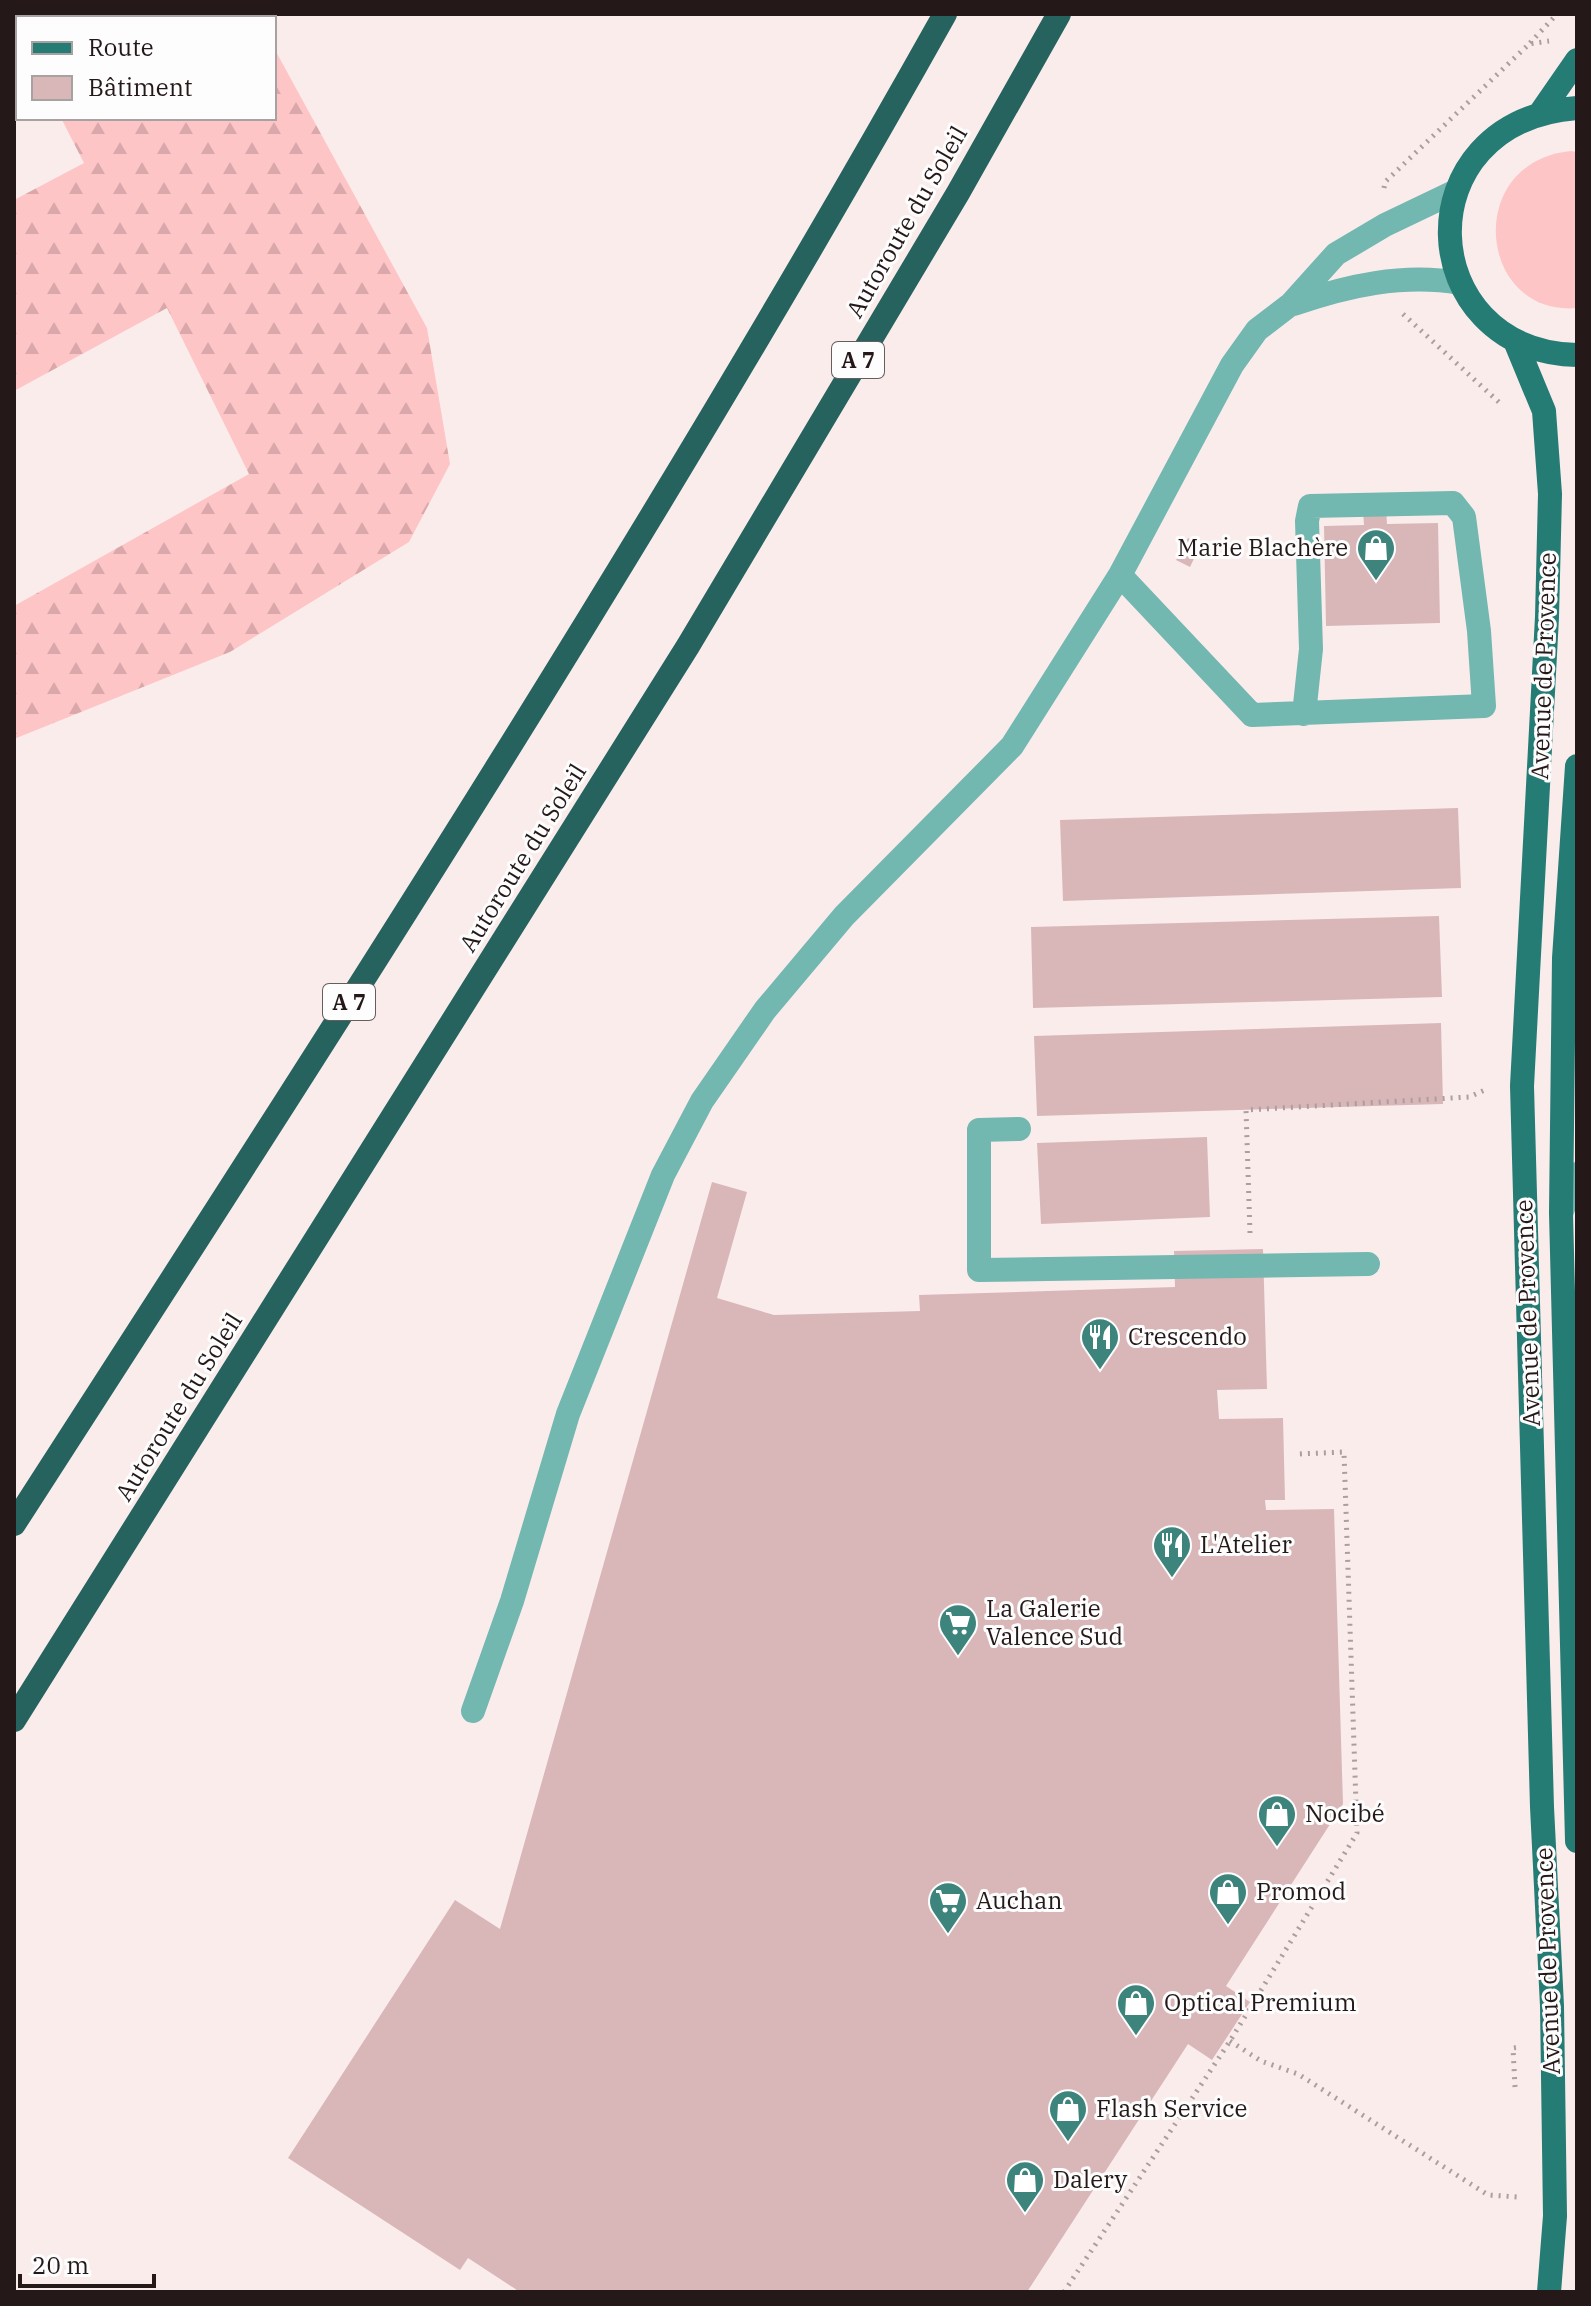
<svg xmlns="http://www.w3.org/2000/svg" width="1591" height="2306" font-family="'IBM Plex Serif',serif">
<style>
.grass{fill:#fec5c7}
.forest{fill:url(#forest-firs)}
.building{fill:#d9b7b8}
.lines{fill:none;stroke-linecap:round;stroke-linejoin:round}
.path{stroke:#ac9d9e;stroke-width:5;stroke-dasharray:2 6;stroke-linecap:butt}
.lane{stroke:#72b7b0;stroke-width:24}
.primary{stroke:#257c75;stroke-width:24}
.highway{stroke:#26635e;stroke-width:24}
.labels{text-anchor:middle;stroke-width:6;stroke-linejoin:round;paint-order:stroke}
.shield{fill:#fdfdfd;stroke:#665d5d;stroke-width:2}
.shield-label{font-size:22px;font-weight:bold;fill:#251819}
.street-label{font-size:24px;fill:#251819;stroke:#fdfdfd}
.poi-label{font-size:24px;fill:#251819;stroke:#fdfdfd;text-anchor:start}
</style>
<defs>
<pattern id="forest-firs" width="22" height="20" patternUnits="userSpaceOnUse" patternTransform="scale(2)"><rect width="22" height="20" fill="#fec5c7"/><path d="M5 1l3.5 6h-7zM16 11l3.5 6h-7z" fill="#daa8aa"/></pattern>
</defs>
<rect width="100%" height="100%" fill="#fbecec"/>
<path class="grass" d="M1571,151L1577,152V308C1478,317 1462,162 1571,151Z"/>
<path class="forest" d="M14,14H256L258,18H18V36Z
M274,48L427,328L450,464L409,542L230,652L14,739V606L249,474L167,308L14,391V200L84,163L61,118H274Z"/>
<path class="building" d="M1386,509L1387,524L1438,523L1440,623L1326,626L1324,526L1364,525L1363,510Z
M1188,538L1201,544L1190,567L1176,560Z
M1458,808L1461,888L1063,901L1060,820Z
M1439,916L1442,997L1033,1008L1031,927Z
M1441,1023L1443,1104L1037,1116L1034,1036Z
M1207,1137L1210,1217L1041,1224L1037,1143Z
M712,1182L747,1192L717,1298L774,1315L920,1311L919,1295L1175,1287L1174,1251L1263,1249L1267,1389L1217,1390L1219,1419L1283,1418L1285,1500H1265L1266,1510L1334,1509L1343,1804L1226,1986L1250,2002L1212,2060L1188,2044L1027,2292H520L468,2258L460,2270L288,2158L455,1900L500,1929Z"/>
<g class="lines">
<path class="path" d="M1530,43L1557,14
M1384,188L1385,182L1529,44L1549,41
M1403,314L1502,405
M1250,1233L1246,1110L1469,1097L1487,1089
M1230,2041L1261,2061L1298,2074L1488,2195L1518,2197V2193
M1515,2087L1513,2048L1520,2047
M1064,2292L1230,2041L1357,1833L1344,1452L1299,1454"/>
<path class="lane" d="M1294,304C1347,286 1403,273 1460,283
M1120,575L1252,715L1484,706L1479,631L1464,517L1453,503L1310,506L1307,521L1311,649L1304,714
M1019,1129L979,1130V1270L1368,1264
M1562,1211L1577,1174
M473,1711L512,1601L568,1414L663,1175L702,1101L765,1010L844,916L1012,746L1120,575L1232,365L1257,330L1291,304L1336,254L1385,225L1456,191"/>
<path class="primary" d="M1577,108C1402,121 1413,351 1577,355
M1541,112L1577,60
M1515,341L1544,411L1550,494L1547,617L1522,1086L1542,1807L1552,2006L1555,2216L1549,2292
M1577,766L1564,958L1561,1213L1577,1841"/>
<path class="highway" d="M14,1524C334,1028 656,530 945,14
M14,1720L688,646L958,193L1059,14"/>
</g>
<defs>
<symbol id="shop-pin" viewBox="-11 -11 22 30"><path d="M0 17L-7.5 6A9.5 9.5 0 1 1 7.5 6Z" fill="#3d847d" stroke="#fdfdfd"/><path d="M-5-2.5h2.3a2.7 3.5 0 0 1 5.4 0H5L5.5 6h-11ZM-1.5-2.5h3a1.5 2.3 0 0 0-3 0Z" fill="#fff"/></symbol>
<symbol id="restaurant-pin" viewBox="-11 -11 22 30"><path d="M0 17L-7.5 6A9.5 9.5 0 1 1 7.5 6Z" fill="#3d847d" stroke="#fdfdfd"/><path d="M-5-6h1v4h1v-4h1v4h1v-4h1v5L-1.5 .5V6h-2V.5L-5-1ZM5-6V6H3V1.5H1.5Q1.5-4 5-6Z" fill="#fff"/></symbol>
<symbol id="supermarket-pin" viewBox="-11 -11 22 30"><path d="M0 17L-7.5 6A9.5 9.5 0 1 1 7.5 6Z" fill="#3d847d" stroke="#fdfdfd"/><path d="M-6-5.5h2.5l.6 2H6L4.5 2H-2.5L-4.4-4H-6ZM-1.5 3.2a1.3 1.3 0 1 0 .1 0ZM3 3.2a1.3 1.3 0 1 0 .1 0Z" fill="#fff"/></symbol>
</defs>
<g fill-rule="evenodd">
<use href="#shop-pin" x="1354" y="526" width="44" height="60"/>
<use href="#restaurant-pin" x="1078" y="1315" width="44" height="60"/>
<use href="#restaurant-pin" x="1150" y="1523" width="44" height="60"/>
<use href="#supermarket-pin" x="936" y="1601" width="44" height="60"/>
<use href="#shop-pin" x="1255" y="1792" width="44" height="60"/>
<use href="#shop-pin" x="1206" y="1870" width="44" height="60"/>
<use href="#supermarket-pin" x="926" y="1879" width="44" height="60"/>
<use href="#shop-pin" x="1114" y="1981" width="44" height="60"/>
<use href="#shop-pin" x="1046" y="2087" width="44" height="60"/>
<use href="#shop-pin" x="1003" y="2158" width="44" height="60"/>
</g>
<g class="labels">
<g class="shield">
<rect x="832" y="342" width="52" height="36" rx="6"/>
<rect x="323" y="984" width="52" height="36" rx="6"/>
</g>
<g class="shield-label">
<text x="858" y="368">A 7</text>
<text x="349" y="1010">A 7</text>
</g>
<g class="street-label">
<text transform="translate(907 222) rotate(-60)" y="8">Autoroute du Soleil</text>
<text transform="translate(1544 666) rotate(-88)" y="8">Avenue de Provence</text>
<text transform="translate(523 858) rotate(-58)" y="8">Autoroute du Soleil</text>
<text transform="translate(1528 1313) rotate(-92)" y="8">Avenue de Provence</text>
<text transform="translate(179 1407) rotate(-58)" y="8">Autoroute du Soleil</text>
<text transform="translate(1548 1961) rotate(-92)" y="8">Avenue de Provence</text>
</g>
<g class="poi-label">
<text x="1348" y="556" text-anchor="end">Marie Blachère</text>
<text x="1128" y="1345">Crescendo</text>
<text x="1200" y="1553">L'Atelier</text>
<text x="986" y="1617">La Galerie<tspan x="986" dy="28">Valence Sud</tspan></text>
<text x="1305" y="1822">Nocibé</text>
<text x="1256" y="1900">Promod</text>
<text x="976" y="1909">Auchan</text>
<text x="1164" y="2011">Optical Premium</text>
<text x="1096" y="2117">Flash Service</text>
<text x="1053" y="2188">Dalery</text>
</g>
</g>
<rect width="1591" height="2306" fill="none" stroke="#251819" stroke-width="32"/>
<rect x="16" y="16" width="260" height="104" fill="#fdfdfd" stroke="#a7a1a2" stroke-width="2"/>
<rect x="32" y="42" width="40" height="12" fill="#257c75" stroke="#a7a1a2" stroke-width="2"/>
<text x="88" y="56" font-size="24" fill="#251819">Route</text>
<rect x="32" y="76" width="40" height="24" fill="#d9b7b8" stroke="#a7a1a2" stroke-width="2"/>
<text x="88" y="96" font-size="24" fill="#251819">Bâtiment</text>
<path d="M20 2274v12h134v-12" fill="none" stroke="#251819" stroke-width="4"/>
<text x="32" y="2274" font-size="24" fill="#251819" stroke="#fdfdfd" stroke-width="6" paint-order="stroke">20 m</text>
</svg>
